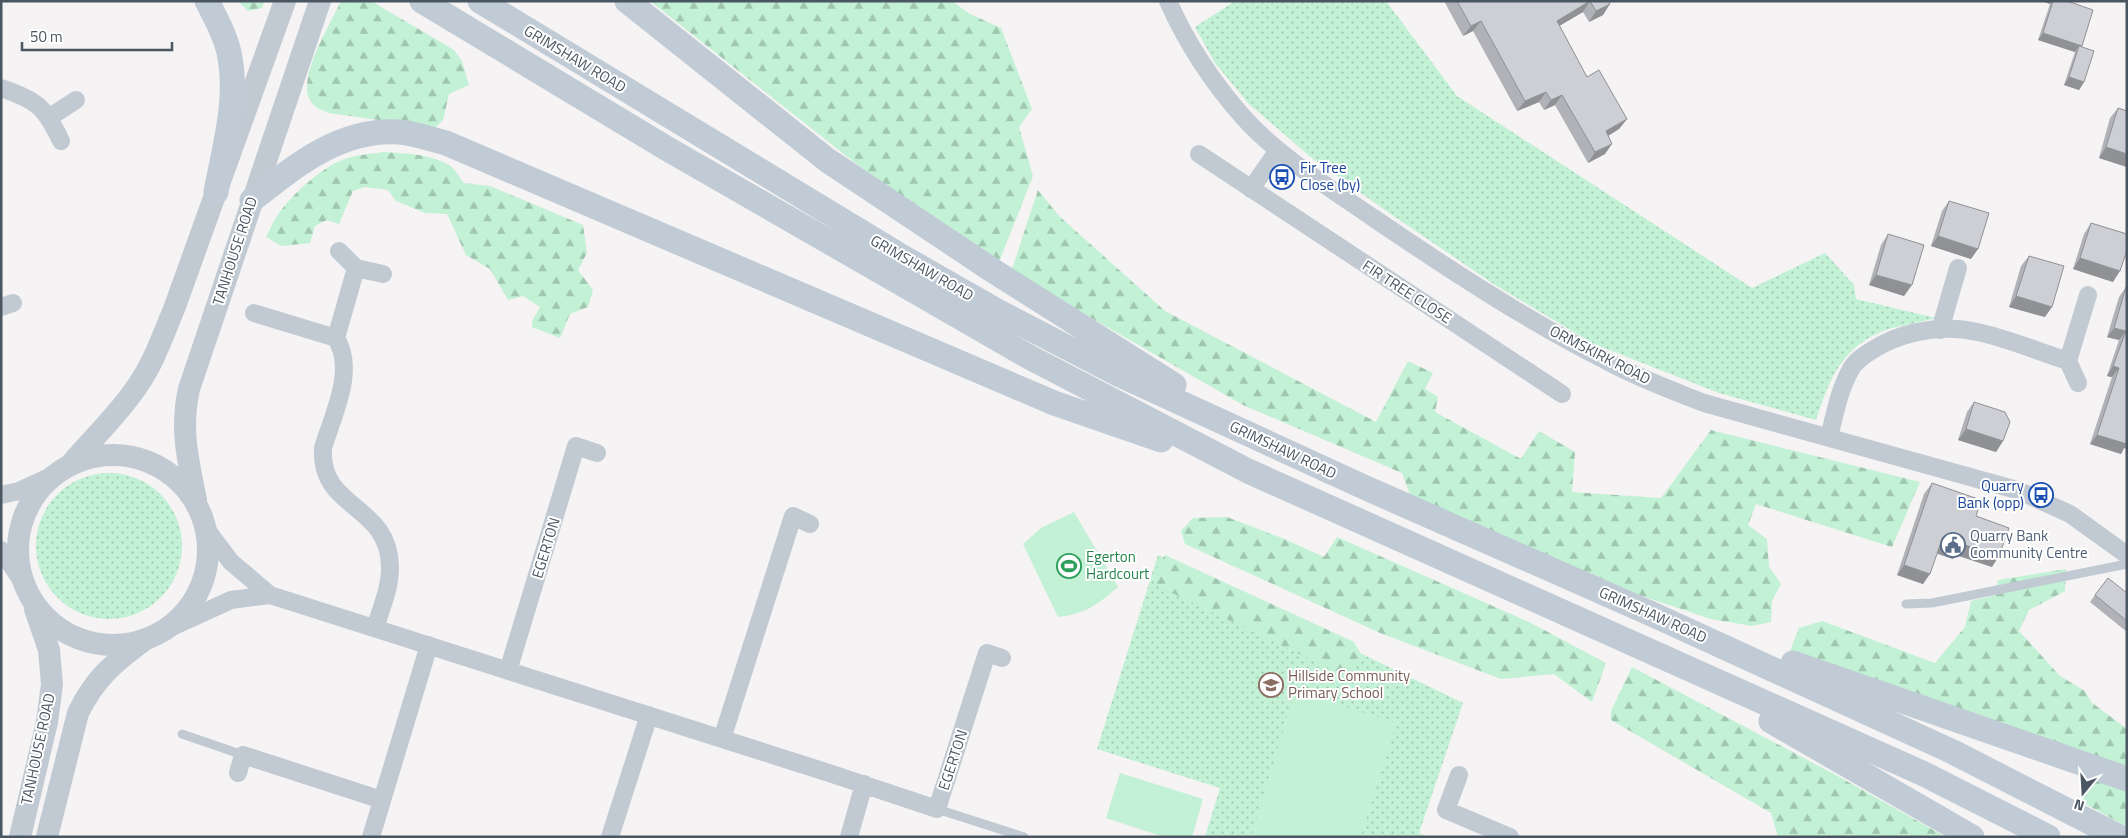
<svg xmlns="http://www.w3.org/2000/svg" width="2128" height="838" font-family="'Titillium Web',sans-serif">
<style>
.grass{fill:url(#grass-dots)}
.forest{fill:url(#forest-firs)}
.pitch{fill:#c3f1d5}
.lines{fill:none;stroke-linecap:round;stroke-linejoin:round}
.service{stroke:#c1cad2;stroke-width:9}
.minor{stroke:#c1cad2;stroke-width:18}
.tertiary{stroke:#c1cad2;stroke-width:22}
.secondary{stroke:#c1cbd6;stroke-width:25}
.wall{fill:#b0b2b7}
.shaded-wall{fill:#909195}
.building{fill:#cdcfd5;stroke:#909195}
.labels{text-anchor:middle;stroke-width:4;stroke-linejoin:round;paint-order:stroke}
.street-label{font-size:15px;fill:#4a5661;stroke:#fff}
.transit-label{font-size:15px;fill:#164399;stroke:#fff;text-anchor:start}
.service-label{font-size:15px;fill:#4e5e75;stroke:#fff;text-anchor:start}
.leisure-label{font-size:15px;fill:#27864d;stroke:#fff;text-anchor:start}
.education-label{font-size:15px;fill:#785e54;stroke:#fff;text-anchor:start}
</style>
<defs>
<pattern id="grass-dots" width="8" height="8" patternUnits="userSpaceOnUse" patternTransform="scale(1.25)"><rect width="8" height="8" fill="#c3f1d5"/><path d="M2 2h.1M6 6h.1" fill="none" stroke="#a0c6b0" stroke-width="1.8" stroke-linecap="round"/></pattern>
<pattern id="forest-firs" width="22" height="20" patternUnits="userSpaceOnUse" patternTransform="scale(1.25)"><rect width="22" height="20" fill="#c3f1d5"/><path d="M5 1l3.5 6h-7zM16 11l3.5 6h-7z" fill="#a0c6b0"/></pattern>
</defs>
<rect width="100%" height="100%" fill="#f5f3f3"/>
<path class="grass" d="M1235,1H1386L1457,96L1752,288L1825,253L1854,285L1856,299L1936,318C1918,323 1892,326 1876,334C1839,352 1828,384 1816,420L1719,393L1594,344L1495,285L1382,208L1313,159L1249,104L1215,63L1195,27Z
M36 546a73 73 0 1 1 146 0a73 73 0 1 1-146 0Z
M1158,555L1463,703L1419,833L1428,837H1205L1220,788L1097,749Z"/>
<path class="forest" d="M238,1H265L262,8L248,11Z
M341,1H371L454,50L462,61L469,85L449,94L443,120L435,128L329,113C322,110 314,108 310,100C297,77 331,23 341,1Z
M650,1H952L970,14L1001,28L1032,109L1019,127L1033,176L999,262L897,196Z
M384,152C405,153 430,154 449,165C455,169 460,178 464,183L490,186L583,225L587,253L578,270L593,290L588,307L570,314L560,338L532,327V321L540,307L523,296L508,300L490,269L466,255L447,214L425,213L396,201L388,190L365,187L353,191L339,224L327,220L315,226L310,243L281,246L266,237C270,229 274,220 279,213C292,195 321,168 342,160C355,155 370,154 384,152Z
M1038,190L1059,216L1165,311L1376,422L1408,361L1433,373L1425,389L1438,397L1435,412L1521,459L1539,431L1575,452L1572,492L1661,498L1711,430L1920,482L1892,547L1756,504L1748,525L1767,539L1769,567L1781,584L1772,601L1771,622L1752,626L1711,619L1630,592L1412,500L1402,473L1243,405L1011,272Z
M1227,517L1282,538L1324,557L1337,537L1529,622L1606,663L1592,702L1554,674L1501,679L1380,633L1185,544L1181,531L1193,518Z
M1165,555L1354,642L1362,656L1356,667L1334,671L1154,584L1156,570Z
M2066,569L2065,591L2029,610L2019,631L2060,676L2085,691L2091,702L2127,729V772L1790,651L1799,628L1822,621L1935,663L1965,627L1971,601L1996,595L1998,580Z
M1632,667L1834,774L1946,837H1778L1771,813L1611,720V711Z
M2090,776L2127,789V827L2078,800Z"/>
<path class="pitch" d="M1074,512L1118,587C1099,604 1083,615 1058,617L1023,544L1041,528Z
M1295,691L1396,723L1361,837H1251Z
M1120,773L1203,799L1192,837H1164L1106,818Z"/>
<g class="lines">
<path class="service" d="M1906,604L1932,603L2127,564
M182,734L243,755
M937,809L1024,837"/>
<path class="minor" d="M1168,1C1187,44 1213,83 1244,118C1278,156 1333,190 1375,219C1450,270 1526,320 1607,361C1638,378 1671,390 1704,403L2017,490L2070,514L2127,555
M1,88C37,100 45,107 61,141
M50,117L76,100
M1199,154L1562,394
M1251,189L1278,150
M339,251L356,268L383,274
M1,307L13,303
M254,313L336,338C356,371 333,414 323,448C319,511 391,503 390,569C390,588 381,609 375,628
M1940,330L1958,268
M336,338L356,268
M2068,361L2088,295
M1829,437C1835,414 1839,390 1851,369C1857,358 1871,351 1881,345C1909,330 1946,325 1977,332C2007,338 2039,352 2068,361L2078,383
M1,495L19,491L54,475
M206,529L231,562L270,595L829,773L937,809L987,653L1002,658
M1,550L22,581
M163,631L231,600L270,595
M508,671L576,446L597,453
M722,739L793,516L810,524
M238,773L243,755L382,800
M1459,775L1446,810L1510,837
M371,837L429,645
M610,837L649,715
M849,837L864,784"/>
<path class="tertiary" d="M18 550a95 95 0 1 1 190 0a95 95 0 1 1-190 0Z
M71,464C93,438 119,414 138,385C154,362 163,335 174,309L285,1
M196,500C188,460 180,429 189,389L320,1
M20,837L47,722L52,684L49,650L35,609
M47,837L78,713C94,680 112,664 142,642"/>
<path class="secondary" d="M207,1C216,19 227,38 230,58C238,101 224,149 216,192
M422,1L666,148L1031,358L1248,471L1924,774L2048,837
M480,1L899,255L999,312L1120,375L1366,488L1654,615L1953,752L2119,837
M627,1L827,160L995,272L1174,385
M252,200C295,166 339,129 398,132C414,133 431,139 446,143L1054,403L1161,440
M1793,663L2127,779
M1771,721L1972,837"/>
</g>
<path class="wall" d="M1444,1H1609L1603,15L1589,22L1583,12L1559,26L1587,77L1627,119L1619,129L1608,136L1605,154L1588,163L1555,105L1544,110L1539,102L1517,111L1473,31L1463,36Z
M2042,1H2067L2081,47L2084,82L2079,90L2064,85L2075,52L2038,40L2050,4Z
M2118,108L2127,111V167L2099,158L2110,118Z
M1949,201L1971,259L1931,246L1942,211Z
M2091,223L2113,282L2073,269L2084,234Z
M1888,234L1904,296L1869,285L1881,245Z
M2029,256L2045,317L2009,307L2021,266Z
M2126,287V415L2124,448L2121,454L2090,444L2112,377L2107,376L2119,340L2107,337L2119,297Z
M1974,402L2003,441L1996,452L1958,440L1967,412Z
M1932,483L1976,516L1992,567L1956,555L1953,559L1937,554L1923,584L1897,575L1924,494Z
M2127,593V632L2090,602L2095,595Z"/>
<path class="shaded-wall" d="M1590,1L1583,12L1549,32L1557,21Z
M2042,1H2051L2050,4Z
M1610,4L1603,15L1589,22L1596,11Z
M1481,21L1473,31L1463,36L1471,26Z
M2043,33L2082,46L2077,53L2079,46L2075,52L2038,40Z
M2069,77L2084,82L2079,90L2064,85Z
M1546,92L1539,102L1517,111L1525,101Z
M1562,95L1555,105L1544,110L1551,100Z
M1627,119L1619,129L1598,142L1606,131Z
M1612,144L1605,154L1588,163L1595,152Z
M2106,147L2127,154V167L2099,158Z
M1938,236L1978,249L1971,259L1931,246Z
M2080,258L2120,271L2113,282L2073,269Z
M1876,275L1912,285L1904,296L1869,285Z
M2016,296L2052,307L2045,317L2009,307Z
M2114,328L2126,331L2119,340L2107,337Z
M2113,366L2119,368L2112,377L2107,376Z
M1966,429L2003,441L1996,452L1958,440Z
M2097,435L2127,442V449L2124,448L2121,454L2090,444Z
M1941,542L1962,544L1999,556L1992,567L1956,555L1953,559L1934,552Z
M1904,565L1930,574L1923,584L1897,575Z"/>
<path class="building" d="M1457,1H1609L1610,4L1596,11L1590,1L1557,21L1587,77L1599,70L1627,119L1606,131L1612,144L1595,152L1562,95L1551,100L1546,92L1525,101L1481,21L1471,26Z
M2053,1H2067L2093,10L2082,46L2043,33Z
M2079,46L2094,51L2084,82L2069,77Z
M2118,108L2127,111V154L2106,147Z
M1949,201L1989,213L1978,249L1938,236Z
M2091,223L2127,234V250L2120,271L2080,258Z
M1888,234L1924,245L1912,285L1876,275Z
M2029,256L2064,266L2052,307L2016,296Z
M2126,287L2127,288V444L2097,435L2119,368L2113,366L2126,331L2114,328Z
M1974,402L2005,412L2010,422L2003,441L1966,429Z
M1932,483L1981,500L1976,516L2009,528L1999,556L1962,544L1961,548L1941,542L1930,574L1904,565Z
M2108,578L2127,593V621L2095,595Z"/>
<defs>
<symbol id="bus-ring" viewBox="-11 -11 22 22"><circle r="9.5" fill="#fff" stroke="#1a4fb4" stroke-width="1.5"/><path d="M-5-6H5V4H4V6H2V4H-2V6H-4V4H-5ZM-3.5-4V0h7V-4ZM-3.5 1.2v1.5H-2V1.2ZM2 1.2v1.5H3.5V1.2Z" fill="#1a4fb4"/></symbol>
<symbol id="civic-ring" viewBox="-11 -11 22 22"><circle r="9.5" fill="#fff" stroke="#5c6f8a" stroke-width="1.5"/><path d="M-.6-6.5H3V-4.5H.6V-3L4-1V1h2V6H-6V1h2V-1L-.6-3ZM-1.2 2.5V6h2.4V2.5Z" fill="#5c6f8a"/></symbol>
<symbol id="stadium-ring" viewBox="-11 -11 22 22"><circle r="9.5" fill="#fff" stroke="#2e9e5b" stroke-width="1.5"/><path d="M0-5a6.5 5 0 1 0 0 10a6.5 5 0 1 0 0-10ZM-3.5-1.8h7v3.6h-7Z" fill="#2e9e5b"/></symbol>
<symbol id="school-ring" viewBox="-11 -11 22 22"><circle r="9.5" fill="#fff" stroke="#8d6e63" stroke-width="1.5"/><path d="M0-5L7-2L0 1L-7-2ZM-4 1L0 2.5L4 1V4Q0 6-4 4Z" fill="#8d6e63"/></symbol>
</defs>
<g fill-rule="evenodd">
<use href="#bus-ring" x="1268" y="163" width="28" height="28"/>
<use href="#bus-ring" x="2027" y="481" width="28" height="28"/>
<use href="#civic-ring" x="1939" y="531" width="28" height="28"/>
<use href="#stadium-ring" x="1055" y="552" width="28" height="28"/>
<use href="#school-ring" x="1257" y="671" width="28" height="28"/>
</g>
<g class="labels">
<g class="street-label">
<text transform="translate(575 59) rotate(31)" y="5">GRIMSHAW ROAD</text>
<text transform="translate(235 251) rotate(-72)" y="5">TANHOUSE ROAD</text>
<text transform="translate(922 268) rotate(30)" y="5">GRIMSHAW ROAD</text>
<text transform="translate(1407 292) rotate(33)" y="5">FIR TREE CLOSE</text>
<text transform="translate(1600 355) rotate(27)" y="5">ORMSKIRK ROAD</text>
<text transform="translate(1283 450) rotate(25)" y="5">GRIMSHAW ROAD</text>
<text transform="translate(546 548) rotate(-73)" y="5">EGERTON</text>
<text transform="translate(1653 615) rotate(24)" y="5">GRIMSHAW ROAD</text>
<text transform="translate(38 749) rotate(-78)" y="5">TANHOUSE ROAD</text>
<text transform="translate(953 760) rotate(-72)" y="5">EGERTON</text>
</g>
<g class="transit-label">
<text x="1300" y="173">Fir Tree<tspan x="1300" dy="17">Close (by)</tspan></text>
<text x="2024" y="491" text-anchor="end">Quarry<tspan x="2024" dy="17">Bank (opp)</tspan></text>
</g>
<g class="service-label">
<text x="1970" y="541">Quarry Bank<tspan x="1970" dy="17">Community Centre</tspan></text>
</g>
<g class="leisure-label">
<text x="1086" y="562">Egerton<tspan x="1086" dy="17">Hardcourt</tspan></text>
</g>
<g class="education-label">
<text x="1288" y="681">Hillside Community<tspan x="1288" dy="17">Primary School</tspan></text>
</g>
</g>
<rect width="2128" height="838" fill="none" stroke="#4a5661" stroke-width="5"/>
<g transform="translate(2083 793) rotate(198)" stroke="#ffffff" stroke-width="4" paint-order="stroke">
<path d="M0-4L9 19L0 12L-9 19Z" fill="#4a5661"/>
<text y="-8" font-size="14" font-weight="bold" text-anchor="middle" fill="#4a5661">N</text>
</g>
<path d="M22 42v8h150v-8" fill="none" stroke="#4a5661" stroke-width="2.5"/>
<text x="30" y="42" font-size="15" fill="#4a5661" stroke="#ffffff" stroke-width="4" paint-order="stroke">50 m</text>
</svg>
